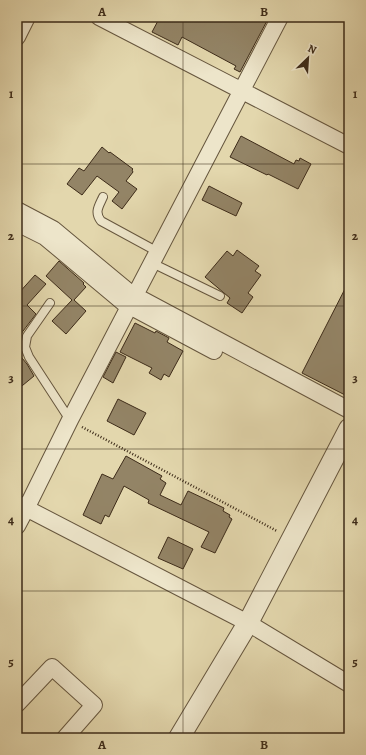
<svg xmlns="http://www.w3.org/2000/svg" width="366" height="755" font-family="Alegreya,serif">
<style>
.building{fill:#938466;stroke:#3d2b19}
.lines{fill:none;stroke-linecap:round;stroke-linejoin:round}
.service-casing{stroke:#66563e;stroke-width:10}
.minor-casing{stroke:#66563e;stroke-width:18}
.tertiary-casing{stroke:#66563e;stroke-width:22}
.path{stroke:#3d2b19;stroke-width:2.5;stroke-dasharray:1 2;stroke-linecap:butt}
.service{stroke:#ede5ca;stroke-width:8}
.minor{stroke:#ede5ca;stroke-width:16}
.tertiary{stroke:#ede5ca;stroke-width:20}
.grid{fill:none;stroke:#3d2b19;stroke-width:1;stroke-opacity:0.55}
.neatline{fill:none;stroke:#3d2b19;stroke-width:1.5}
.grid-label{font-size:13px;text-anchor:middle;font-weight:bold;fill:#3d2b19}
</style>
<rect width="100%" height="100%" fill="#e3d7ad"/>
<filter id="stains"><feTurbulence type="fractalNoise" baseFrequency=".005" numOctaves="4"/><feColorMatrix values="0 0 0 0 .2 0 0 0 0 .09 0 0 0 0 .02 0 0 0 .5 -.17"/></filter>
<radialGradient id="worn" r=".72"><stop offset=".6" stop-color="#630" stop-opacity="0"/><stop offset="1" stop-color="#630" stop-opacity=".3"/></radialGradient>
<path class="building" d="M160,17H269L240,72L234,69L236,66L182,37L178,45L152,32Z
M241,136L294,164L296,160L299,161L300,158L311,164L298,189L268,174L267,175L230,157Z
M102,147L109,153L110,152L133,169L132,170L133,172L126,181L137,189L122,209L112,201L119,192L97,176L82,195L67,184L79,168L84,171Z
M209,186L242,203L236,216L202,200Z
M237,250L259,266L255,271L261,275L248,293L253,297L242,313L227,303L230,298L205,277L227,251L233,256Z
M59,261L84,283L83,284L86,287L74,300L86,311L66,334L52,321L72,300L46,276Z
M35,275L46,284L27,305L36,314L17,339V295Z
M349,281V397L302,373Z
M135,323L155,333L156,331L169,338L167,342L183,351L169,377L164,374L161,380L149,373L152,368L120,352Z
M17,352L27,364L34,376L17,390Z
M116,352L126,357L113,383L103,377Z
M118,399L146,413L134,435L107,421Z
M126,456L162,476L160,479L166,483L160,495L181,505L188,491L224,508L223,511L230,515L229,517L232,519L215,553L201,547L209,532L148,503L149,500L124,486L109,517L105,515L101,524L83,515L102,474L113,479Z
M168,537L193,549L183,569L158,558Z"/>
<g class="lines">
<defs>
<path id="service" d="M103,197C99,206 94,212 101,221L158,252
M152,263L220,296
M50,303L27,336L25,347L29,357L70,420"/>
<path id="minor" d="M99,17L349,146
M17,37L27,17
M17,210L53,229L130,293L349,410
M17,223L45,237L124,303L214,351
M18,504L248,623L349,684
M17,526L26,509L70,420L280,17
M17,704L52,667L94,705L65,738"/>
<path id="tertiary" d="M179,738L248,623L349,429"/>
</defs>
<use href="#service" class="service-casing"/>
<use href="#minor" class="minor-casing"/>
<use href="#tertiary" class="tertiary-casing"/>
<path class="path" d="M82,427L277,531"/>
<use href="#service" class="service"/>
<use href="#minor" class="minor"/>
<use href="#tertiary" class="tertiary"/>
</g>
<path class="grid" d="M183,17V738M17,164H349M17,306H349M17,449H349M17,591H349"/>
<rect width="366" height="755" fill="none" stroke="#e3d7ad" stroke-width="44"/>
<g transform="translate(308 58) rotate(25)" stroke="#ede5ca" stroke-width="3" paint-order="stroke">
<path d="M0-3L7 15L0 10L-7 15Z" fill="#3d2b19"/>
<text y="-6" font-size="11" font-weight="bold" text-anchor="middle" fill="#3d2b19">N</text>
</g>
<rect x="22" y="22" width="322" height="711" class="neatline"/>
<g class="grid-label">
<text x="102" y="16">A</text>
<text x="264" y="16">B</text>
<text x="11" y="98">1</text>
<text x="355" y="98">1</text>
<text x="11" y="240">2</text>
<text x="355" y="240">2</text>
<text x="11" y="382">3</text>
<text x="355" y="382">3</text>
<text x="11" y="524">4</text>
<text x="355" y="524">4</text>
<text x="11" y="666">5</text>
<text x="355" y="666">5</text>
<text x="102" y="749">A</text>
<text x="264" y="749">B</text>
</g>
<rect width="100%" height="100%" filter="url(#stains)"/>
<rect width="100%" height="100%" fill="url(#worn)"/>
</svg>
